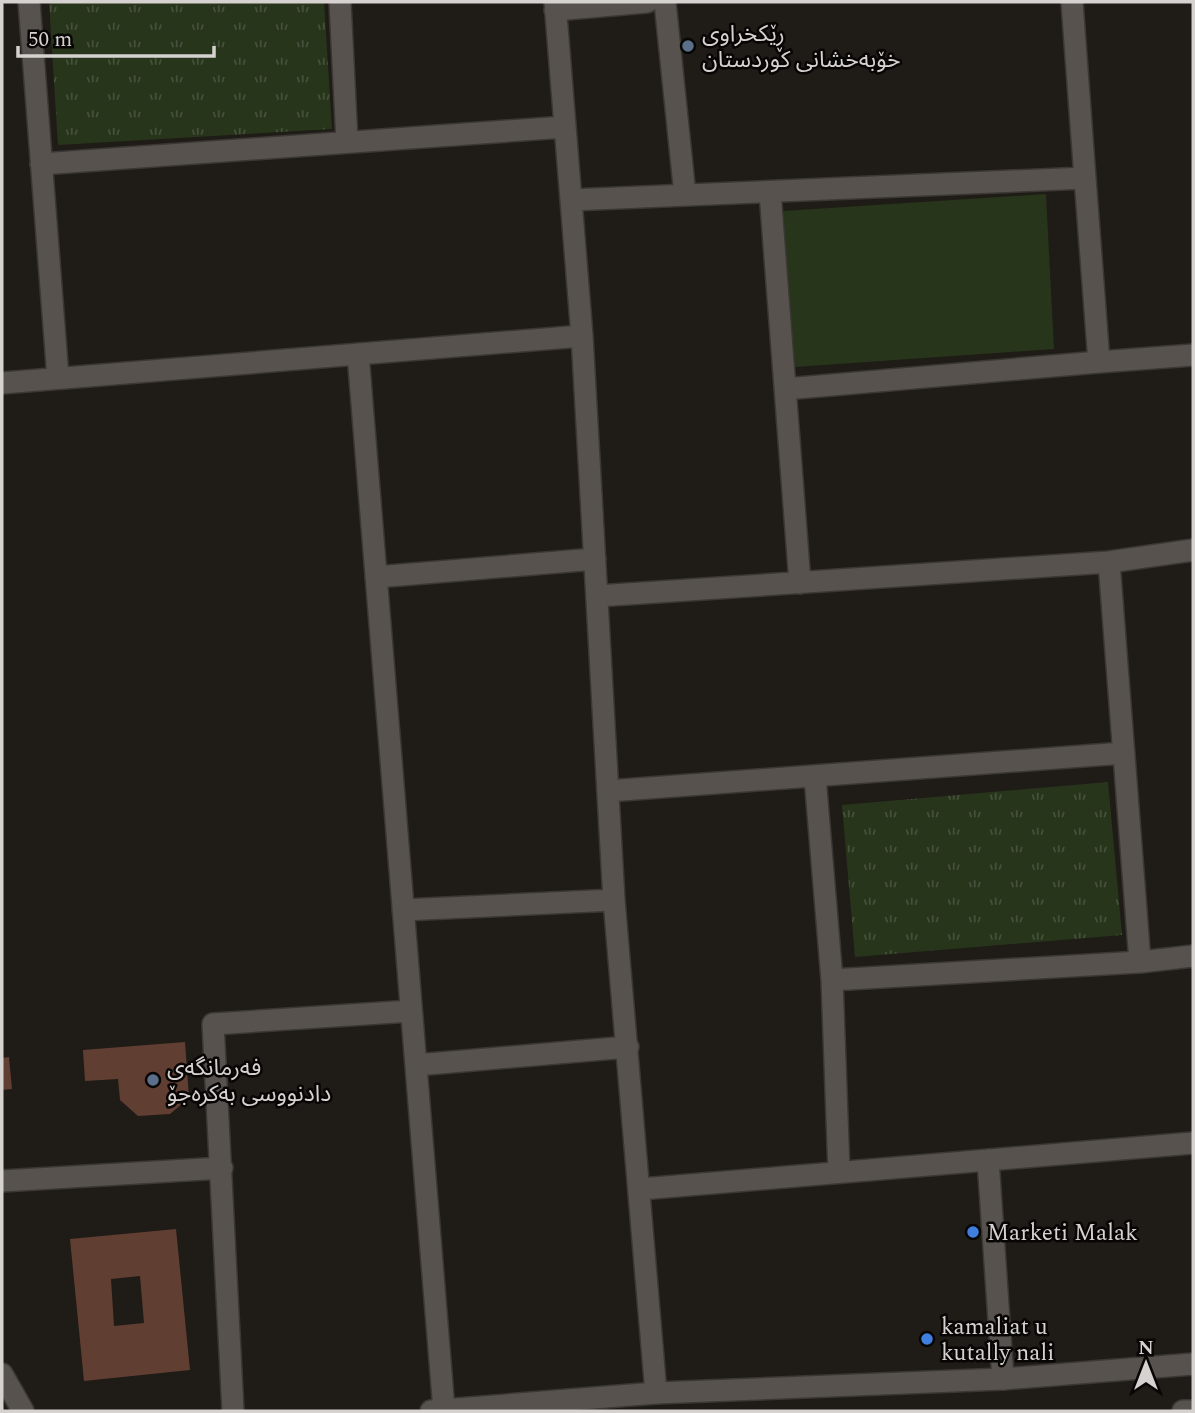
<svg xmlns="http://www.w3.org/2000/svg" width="1195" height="1413" font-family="Spectral,'Noto Sans Arabic',serif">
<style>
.park{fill:url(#park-tufts)}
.garden{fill:#27351b}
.building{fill:#613e32;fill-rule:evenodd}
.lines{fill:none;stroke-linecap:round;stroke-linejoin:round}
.minor-casing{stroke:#3a3734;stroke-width:24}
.secondary-casing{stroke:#3a3734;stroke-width:24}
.minor{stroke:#57524d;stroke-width:21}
.secondary{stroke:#57524d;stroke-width:21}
.service-dot{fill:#5c6f8a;stroke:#070605;stroke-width:2.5}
.shop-dot{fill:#3f7fe0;stroke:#070605;stroke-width:2.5}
.labels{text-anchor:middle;stroke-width:5;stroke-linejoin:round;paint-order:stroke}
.poi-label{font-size:23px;fill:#d5d2cf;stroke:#070605;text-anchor:start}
</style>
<defs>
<pattern id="park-tufts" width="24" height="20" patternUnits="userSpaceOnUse" patternTransform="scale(1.75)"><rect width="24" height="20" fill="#27351b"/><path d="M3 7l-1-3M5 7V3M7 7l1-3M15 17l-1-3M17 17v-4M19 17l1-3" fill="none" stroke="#45513b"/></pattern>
</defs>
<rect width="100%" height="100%" fill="#1f1b16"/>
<path class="park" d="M49,2H324L332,129L58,145Z
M1108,782L1122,935L855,957L842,805Z"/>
<path class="garden" d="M1046,194L1054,349L795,367L783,211Z"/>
<path class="building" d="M185,1042L189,1098L170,1114L138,1116L120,1100L118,1079L85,1081L83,1050Z
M9,1057L12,1089L2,1090V1058Z
M176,1229L190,1370L84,1381L70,1239ZM140,1276L144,1323L114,1326L111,1279Z"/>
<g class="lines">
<defs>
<path id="minor" d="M29,2L58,378
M340,2L347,142
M555,2L582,336L614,900L656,1393
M665,2L685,195
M555,10L647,2
M41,164L565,127
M770,192L800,583
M571,200L1085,178L1072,2
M358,354L444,1410
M1099,362L1193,355
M2,383L582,336
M785,389L1099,362L1085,178
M1109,562L1193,550
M376,577L595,559
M597,596L1109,562L1140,962L1193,956
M815,777L832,980
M608,791L1124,753
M403,910L614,900
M416,1065L628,1047
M988,1160L1003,1379
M839,1172L832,980L1140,962
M2,1181L222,1168
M641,1189L1193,1143
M2,1374L23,1411
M233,1411L213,1024L411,1011"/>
<path id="secondary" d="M431,1411L656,1393L1003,1379L1193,1364
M1183,1411H1193"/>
</defs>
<use href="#minor" class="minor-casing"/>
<use href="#secondary" class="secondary-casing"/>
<use href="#minor" class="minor"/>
<use href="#secondary" class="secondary"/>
</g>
<g class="service-dot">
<circle cx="688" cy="46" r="7"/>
<circle cx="153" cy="1080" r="7"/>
</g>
<g class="shop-dot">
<circle cx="973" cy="1232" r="7"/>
<circle cx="927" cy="1339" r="7"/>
</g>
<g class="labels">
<g class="poi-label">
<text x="702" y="41">ڕێکخراوی<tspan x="702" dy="26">خۆبەخشانی کوردستان</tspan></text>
<text x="167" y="1075">فەرمانگەی<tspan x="167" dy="26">دادنووسی بەکرەجۆ</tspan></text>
<text x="987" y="1240">Marketi Malak</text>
<text x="941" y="1334">kamaliat u<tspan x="941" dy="26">kutally nali</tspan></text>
</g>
</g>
<rect width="1195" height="1413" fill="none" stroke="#d5d2cf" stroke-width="7"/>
<g transform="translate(1146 1364)" stroke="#070605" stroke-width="5" paint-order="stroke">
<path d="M0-5L12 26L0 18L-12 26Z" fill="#d5d2cf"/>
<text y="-10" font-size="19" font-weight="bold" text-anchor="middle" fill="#d5d2cf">N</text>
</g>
<path d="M18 46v10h196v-10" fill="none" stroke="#d5d2cf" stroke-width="3.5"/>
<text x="28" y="46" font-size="21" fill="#d5d2cf" stroke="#070605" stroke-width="5" paint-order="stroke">50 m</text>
</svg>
